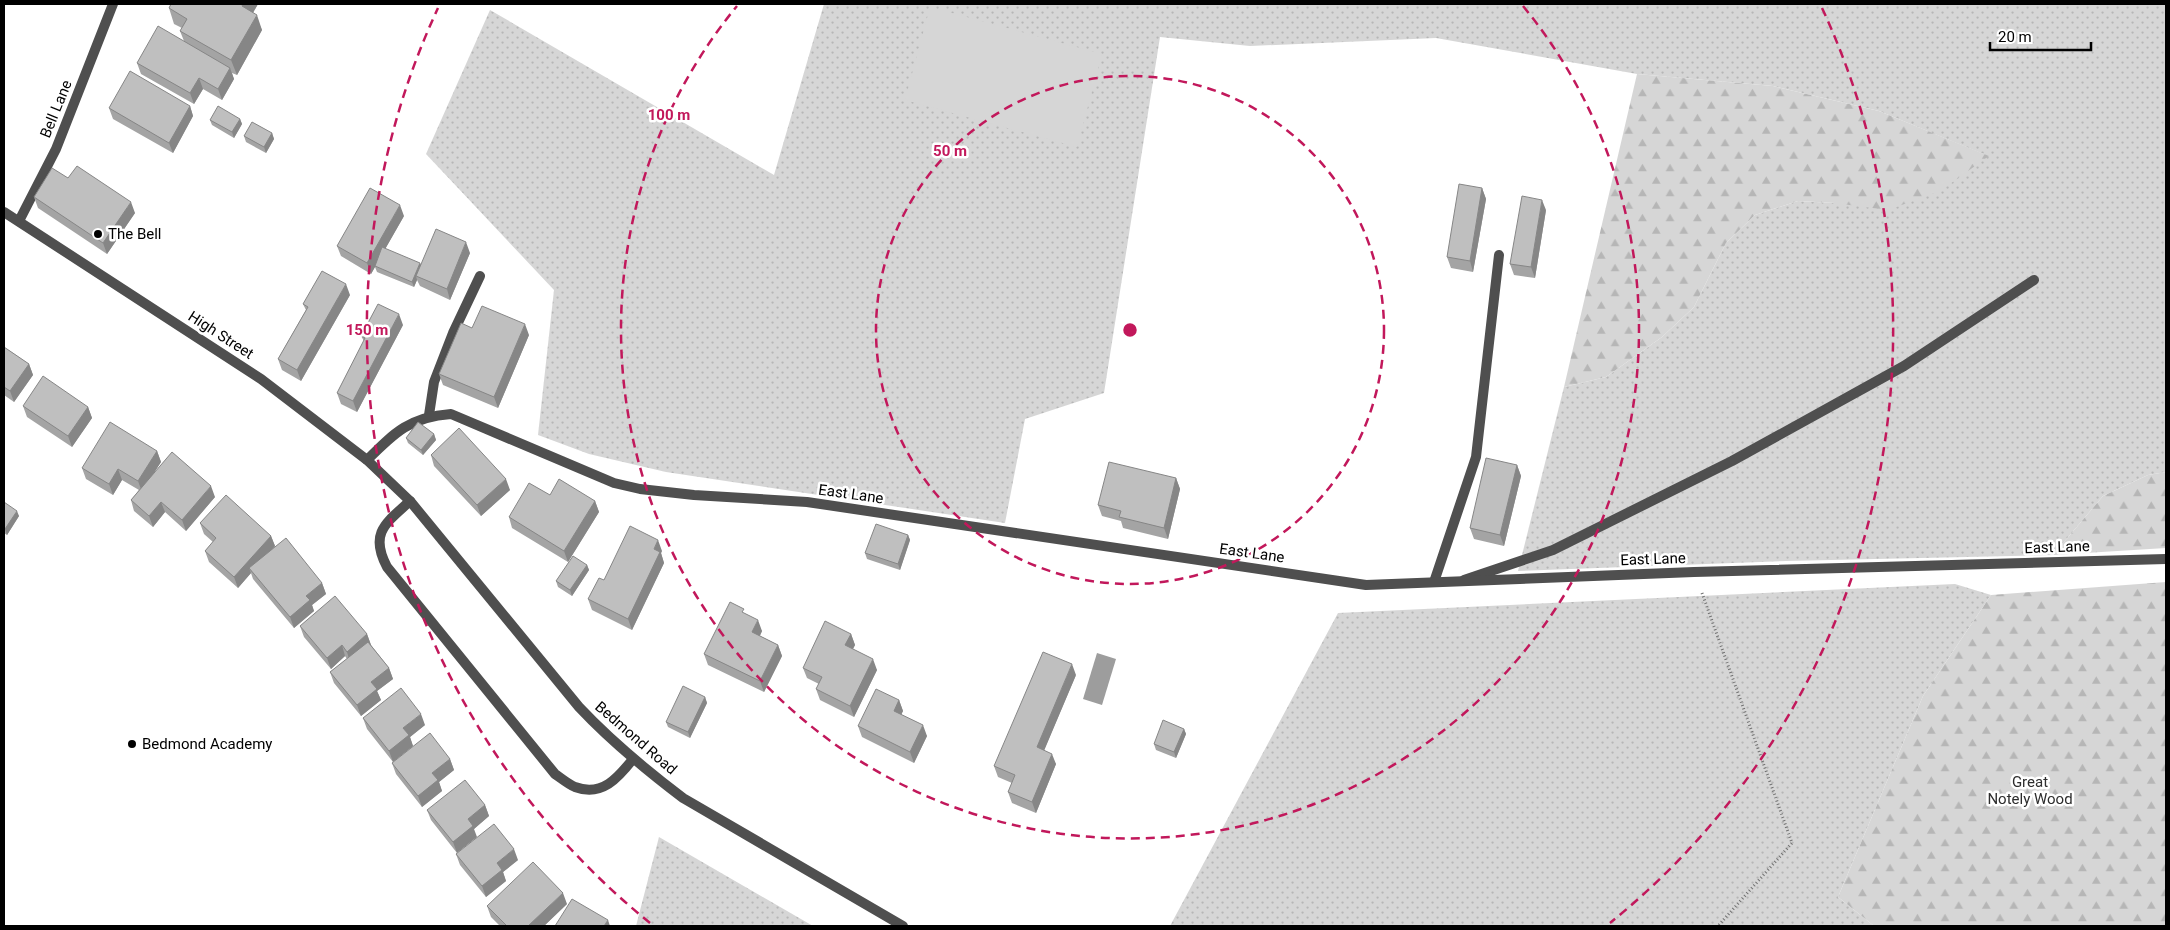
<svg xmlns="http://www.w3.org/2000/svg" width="2170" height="930" font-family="Roboto,sans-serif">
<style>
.grass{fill:url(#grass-dots)}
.forest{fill:url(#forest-firs)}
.garden{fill:#d6d6d6}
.water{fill:#9d9d9d}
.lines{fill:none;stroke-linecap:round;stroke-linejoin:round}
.path{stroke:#717171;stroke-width:3;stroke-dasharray:1 2.5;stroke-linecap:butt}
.service{stroke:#4f4f4f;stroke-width:10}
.minor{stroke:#4f4f4f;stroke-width:10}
.tertiary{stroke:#4f4f4f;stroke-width:10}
.wall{fill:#a4a4a4}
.shaded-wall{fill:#868686}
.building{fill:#bfbfbf;stroke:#868686}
.ring{fill:none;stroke:#c2185b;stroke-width:2.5;stroke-dasharray:9 6}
.poi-dot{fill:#000;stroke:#fff;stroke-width:2}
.labels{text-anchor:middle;stroke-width:5;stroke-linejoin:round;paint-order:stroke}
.street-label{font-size:15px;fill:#000;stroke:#fff}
.poi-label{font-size:15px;fill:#000;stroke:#fff;text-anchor:start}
.park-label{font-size:15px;fill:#2d2d2d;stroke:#fff}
.centre{fill:#c2185b;stroke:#fff;stroke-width:2.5}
.ring-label{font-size:15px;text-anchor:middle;font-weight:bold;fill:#c2185b;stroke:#fff;stroke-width:5;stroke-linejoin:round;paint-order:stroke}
</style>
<defs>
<pattern id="grass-dots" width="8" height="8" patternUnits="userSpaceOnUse" patternTransform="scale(1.25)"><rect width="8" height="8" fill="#d6d6d6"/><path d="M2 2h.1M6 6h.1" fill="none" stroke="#b6b6b6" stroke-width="1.8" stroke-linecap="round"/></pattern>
<pattern id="forest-firs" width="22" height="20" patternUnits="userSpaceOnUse" patternTransform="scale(1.25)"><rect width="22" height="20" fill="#d6d6d6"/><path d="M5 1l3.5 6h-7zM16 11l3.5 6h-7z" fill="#b6b6b6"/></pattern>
</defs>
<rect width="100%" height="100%" fill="#fff"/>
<path class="grass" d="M824,4H2166V472L2148,475L2103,496L2053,555L1786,561L1518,571L1564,387L1606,377L1662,337L1694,307L1726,243L1755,215L1798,201L1834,203L1988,156L1879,111L1773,86L1637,74L1436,38L1250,46L1160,37L1104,393L1025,419L1005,523L666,472L589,454L538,435L554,290L426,154L490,10L774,175Z
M1955,584L1991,595L1923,696L1838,897L1874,926H1170L1338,613Z
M659,837L813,926H636Z"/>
<path class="forest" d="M1637,74L1773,86L1879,111L1989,156L1940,191L1888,210L1834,203L1798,201L1755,215L1726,243L1694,307L1662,337L1606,377L1564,387Z
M2166,472V548L2053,555L2103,496L2148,475Z
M2166,582V926H1874L1838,897L1923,696L1991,595Z"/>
<path class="garden" d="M930,7L1102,54L1077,147L905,100Z"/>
<path class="water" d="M1097,653L1116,659L1102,705L1083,699Z"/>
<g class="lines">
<path class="path" d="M1702,593L1792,843L1718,926"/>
<path class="service" d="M429,415L434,382L453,333L480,276
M1464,580L1553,550L1732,461L1904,366L2034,280
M1434,582L1476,457L1499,255"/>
<path class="minor" d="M19,221L56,149L113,4
M367,460C395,432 410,417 451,414L614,483L640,489L694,495L807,502L1366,585L1694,572L2166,559
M410,501C386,523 369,533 387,567L555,774C561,778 568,784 575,787C602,797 618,778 633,759"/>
<path class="tertiary" d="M4,212L261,379L367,460L410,501L579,707C611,741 646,770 683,798L903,926"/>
</g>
<path class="wall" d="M171,4H258L253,12L262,30L237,75L232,73L234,79L222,100L203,89L194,104L141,74L137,63L184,41L180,31L182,28L174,24L169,8Z
M190,106L193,116L173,153L113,119L109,108Z
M240,119L242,124L234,138L212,125L210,120Z
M272,133L274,139L266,153L246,142L244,136Z
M68,178L135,213L107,254L38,208L34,197Z
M1482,188L1486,199L1473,272L1451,268L1447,257Z
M1546,210L1535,278L1514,275L1510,264Z
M404,216L385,249L420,264L470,253L450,300L420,286L417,280L414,287L377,272L375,267L371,274L341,256L337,246Z
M350,295L301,381L282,370L278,359L306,310L303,304Z
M403,325L357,412L341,404L337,393L364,341L361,336Z
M472,328L529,335L498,408L443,385L439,374Z
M4,347L29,364L33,375L14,402L4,395Z
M23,406L88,407L92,418L72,447L27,417Z
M434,434L436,440L423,455L408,443L406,438Z
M157,451L161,462L153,474L215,497L186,531L165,512L153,527L134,511L131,500L139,490L122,480L113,495L86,479L82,468Z
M431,455L510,490L481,516L434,466Z
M1517,465L1521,476L1504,546L1474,539L1470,528Z
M1176,478L1180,489L1168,539L1123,528L1121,521L1102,516L1098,505Z
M550,495L595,501L599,512L568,562L512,528L509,517Z
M4,502L19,516L7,535L4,533Z
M200,523L271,536L275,546L273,549L322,583L326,594L312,605L314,611L294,628L253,579L251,573L238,588L209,562L205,551L213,542L204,534Z
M908,535L910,540L900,570L867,559L865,553Z
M662,551L661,553L664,563L632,630L592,610L588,599L604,580Z
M587,565L589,570L572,596L558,587L556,581Z
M746,614L762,631L760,636L778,645L782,656L764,692L708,665L704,654Z
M300,626L367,634L371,645L389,668L393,679L377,691L381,700L361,716L334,683L330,672L347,659L345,656L331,669L304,637Z
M851,634L855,645L853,649L877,670L854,717L820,700L816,689L819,684L807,678L803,668Z
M1076,675L1044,750L1056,764L1036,813L1012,803L1008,792L1012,783L998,777L994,766Z
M705,697L707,703L690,738L668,727L666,722Z
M899,700L903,711L901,714L927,736L914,763L862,737L858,726Z
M363,718L425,725L410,737L413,746L393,762L367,729Z
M1184,729L1186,734L1176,758L1156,750L1154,744Z
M450,759L454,770L439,782L442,791L422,807L396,774L392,763Z
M485,805L489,816L474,829L457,853L431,820L427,810Z
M456,854L518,860L503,872L506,881L486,897L460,865Z
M567,904L544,926H500L491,917L487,906Z"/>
<path class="shaded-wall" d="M243,4H258L248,22L242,6Z
M257,15L262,30L237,75L231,60Z
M230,68L234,79L222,100L218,89Z
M199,78L203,89L194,104L190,93Z
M190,106L193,116L173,153L169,143Z
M240,119L242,124L234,138L232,132Z
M272,133L274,139L266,153L264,147Z
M1482,188L1486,199L1473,272L1470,261Z
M1542,200L1546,210L1535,278L1531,267Z
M131,202L135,213L107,254L103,243Z
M400,205L404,216L371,274L367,263Z
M466,242L470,253L450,300L447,289Z
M420,263L422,268L416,276L417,280L414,287L412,282Z
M346,284L350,295L301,381L297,370Z
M399,314L403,325L357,412L353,401Z
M525,324L529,335L498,408L494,397Z
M29,364L33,375L14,402L10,391Z
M88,407L92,418L72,447L68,436Z
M434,434L436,440L423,455L421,450Z
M157,451L161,462L142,492L138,481Z
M1517,465L1521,476L1504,546L1500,535Z
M118,469L122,480L113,495L109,484Z
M1176,478L1180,489L1168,539L1164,528Z
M506,479L510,490L481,516L477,505Z
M211,486L215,497L186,531L182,520Z
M595,501L599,512L568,562L564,551Z
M161,502L165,512L153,527L149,516Z
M17,511L19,516L7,535L5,529Z
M908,535L910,540L900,570L898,564Z
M271,536L275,546L252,572L249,568L251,573L238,588L234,577Z
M658,540L662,551L661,553L664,563L632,630L628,619L654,549Z
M587,565L589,570L572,596L570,590Z
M322,583L326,594L312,605L314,611L294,628L290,617L306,596Z
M758,620L762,631L756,643L752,632Z
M367,634L371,645L350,662L347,652Z
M851,634L855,645L849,656L845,645Z
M342,645L345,656L331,669L327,658Z
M778,645L782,656L764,692L760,681Z
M873,659L877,670L854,717L850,706Z
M1072,664L1076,675L1041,758L1037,747Z
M389,668L393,679L377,691L381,700L361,716L357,705L371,682Z
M705,697L707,703L690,738L688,732Z
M899,700L903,711L898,722L894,711Z
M421,714L425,725L410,737L413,746L393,762L389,751L403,728Z
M923,725L927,736L914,763L910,752Z
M1184,729L1186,734L1176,758L1174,752Z
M1052,754L1056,764L1036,813L1032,802Z
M450,759L454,770L439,782L442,791L422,807L418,796L432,773Z
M485,805L489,816L474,829L477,837L457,853L453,842L468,819Z
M514,849L518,860L503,872L506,881L486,897L482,886L497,863Z
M563,893L567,904L544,926H528Z
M608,920L610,926H604Z"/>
<path class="building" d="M171,4H243L242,6L257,15L231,60L180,31L187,19L169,8Z
M158,26L230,68L218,89L199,78L190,93L137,63Z
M130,71L190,106L169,143L109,108Z
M218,106L240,119L232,132L210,120Z
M252,122L272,133L264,147L244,136Z
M77,166L131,202L103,243L34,197L52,168L68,178Z
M1459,184L1482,188L1470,261L1447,257Z
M370,188L400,205L367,263L337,246Z
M1522,196L1542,200L1531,267L1510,264Z
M436,229L466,242L447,289L416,276Z
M382,247L420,263L412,282L375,266Z
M322,271L346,284L297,370L278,359L308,307L303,304Z
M378,304L399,314L353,401L337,393L365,338L361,336Z
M482,306L525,324L494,397L439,374L461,323L472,328Z
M4,347L29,364L10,391L4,387Z
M43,376L88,407L68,436L23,406Z
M110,422L157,451L138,481L118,469L109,484L82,468Z
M418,422L434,434L421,450L406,438Z
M459,428L506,479L477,505L431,455Z
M172,452L211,486L182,520L161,502L149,516L131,500Z
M1486,458L1517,465L1500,535L1470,528Z
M1109,462L1176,478L1164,528L1119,517L1121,511L1098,505Z
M559,479L595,501L564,551L509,517L529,483L550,495Z
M226,495L271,536L234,577L205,551L216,538L200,523Z
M4,502L17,511L5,529H4Z
M876,524L908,535L898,564L865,553Z
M630,526L658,540L654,549L660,552L628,619L588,599L599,578L604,580Z
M286,538L322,583L306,596L310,600L290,617L249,568Z
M573,556L587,565L570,590L556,581Z
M335,596L367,634L347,652L342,645L327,658L300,626Z
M730,602L744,609L742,612L758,620L752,632L778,645L760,681L704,654Z
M825,621L851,634L845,645L873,659L850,706L816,689L822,677L803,668Z
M368,642L389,668L371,682L377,689L357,705L330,672Z
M1043,652L1072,664L1037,747L1052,754L1032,802L1008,792L1015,775L994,766Z
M683,686L705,697L688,732L666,722Z
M401,688L421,714L403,728L409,735L389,751L363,718Z
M876,689L899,700L894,711L923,725L910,752L858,726Z
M1163,720L1184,729L1174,752L1154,744Z
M430,733L450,759L432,773L438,780L418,796L392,763Z
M465,780L485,805L468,819L473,826L453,842L427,810Z
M494,824L514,849L497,863L502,870L482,886L456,854Z
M533,862L563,893L528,926H507L487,906Z
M572,899L608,920L604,926H555Z"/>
<g class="ring">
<circle cx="1130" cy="330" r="254"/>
<path d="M1523 6A509 509 0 1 1 737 6"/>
<path d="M650 923A763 763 0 0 1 438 8M1822 8A763 763 0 0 1 1610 923"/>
</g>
<g class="poi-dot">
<circle cx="98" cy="234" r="5"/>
<circle cx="132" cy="744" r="5"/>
</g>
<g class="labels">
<g class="street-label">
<text transform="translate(56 109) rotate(-68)" y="5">Bell Lane</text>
<text transform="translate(221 335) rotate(33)" y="5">High Street</text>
<text transform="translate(851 494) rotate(8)" y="5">East Lane</text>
<text transform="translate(2057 547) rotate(-2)" y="5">East Lane</text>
<text transform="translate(1252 553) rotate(8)" y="5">East Lane</text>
<text transform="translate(1653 559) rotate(-2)" y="5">East Lane</text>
<text transform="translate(636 738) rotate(41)" y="5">Bedmond Road</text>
</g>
<g class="poi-label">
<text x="108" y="239">The Bell</text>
<text x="142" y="749">Bedmond Academy</text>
</g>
<g class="park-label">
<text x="2030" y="787">Great<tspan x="2030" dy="17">Notely Wood</tspan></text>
</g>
</g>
<circle cx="1130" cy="330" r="8" class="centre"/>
<g class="ring-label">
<text x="669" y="120">100 m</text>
<text x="950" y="156">50 m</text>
<text x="367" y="335">150 m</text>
</g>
<rect width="2170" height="930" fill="none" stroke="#000000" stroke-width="10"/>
<path d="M1990 42v8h101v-8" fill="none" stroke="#000000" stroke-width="2.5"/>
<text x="1998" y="42" font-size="15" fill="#000000" stroke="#ffffff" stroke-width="4" paint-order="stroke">20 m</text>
</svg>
